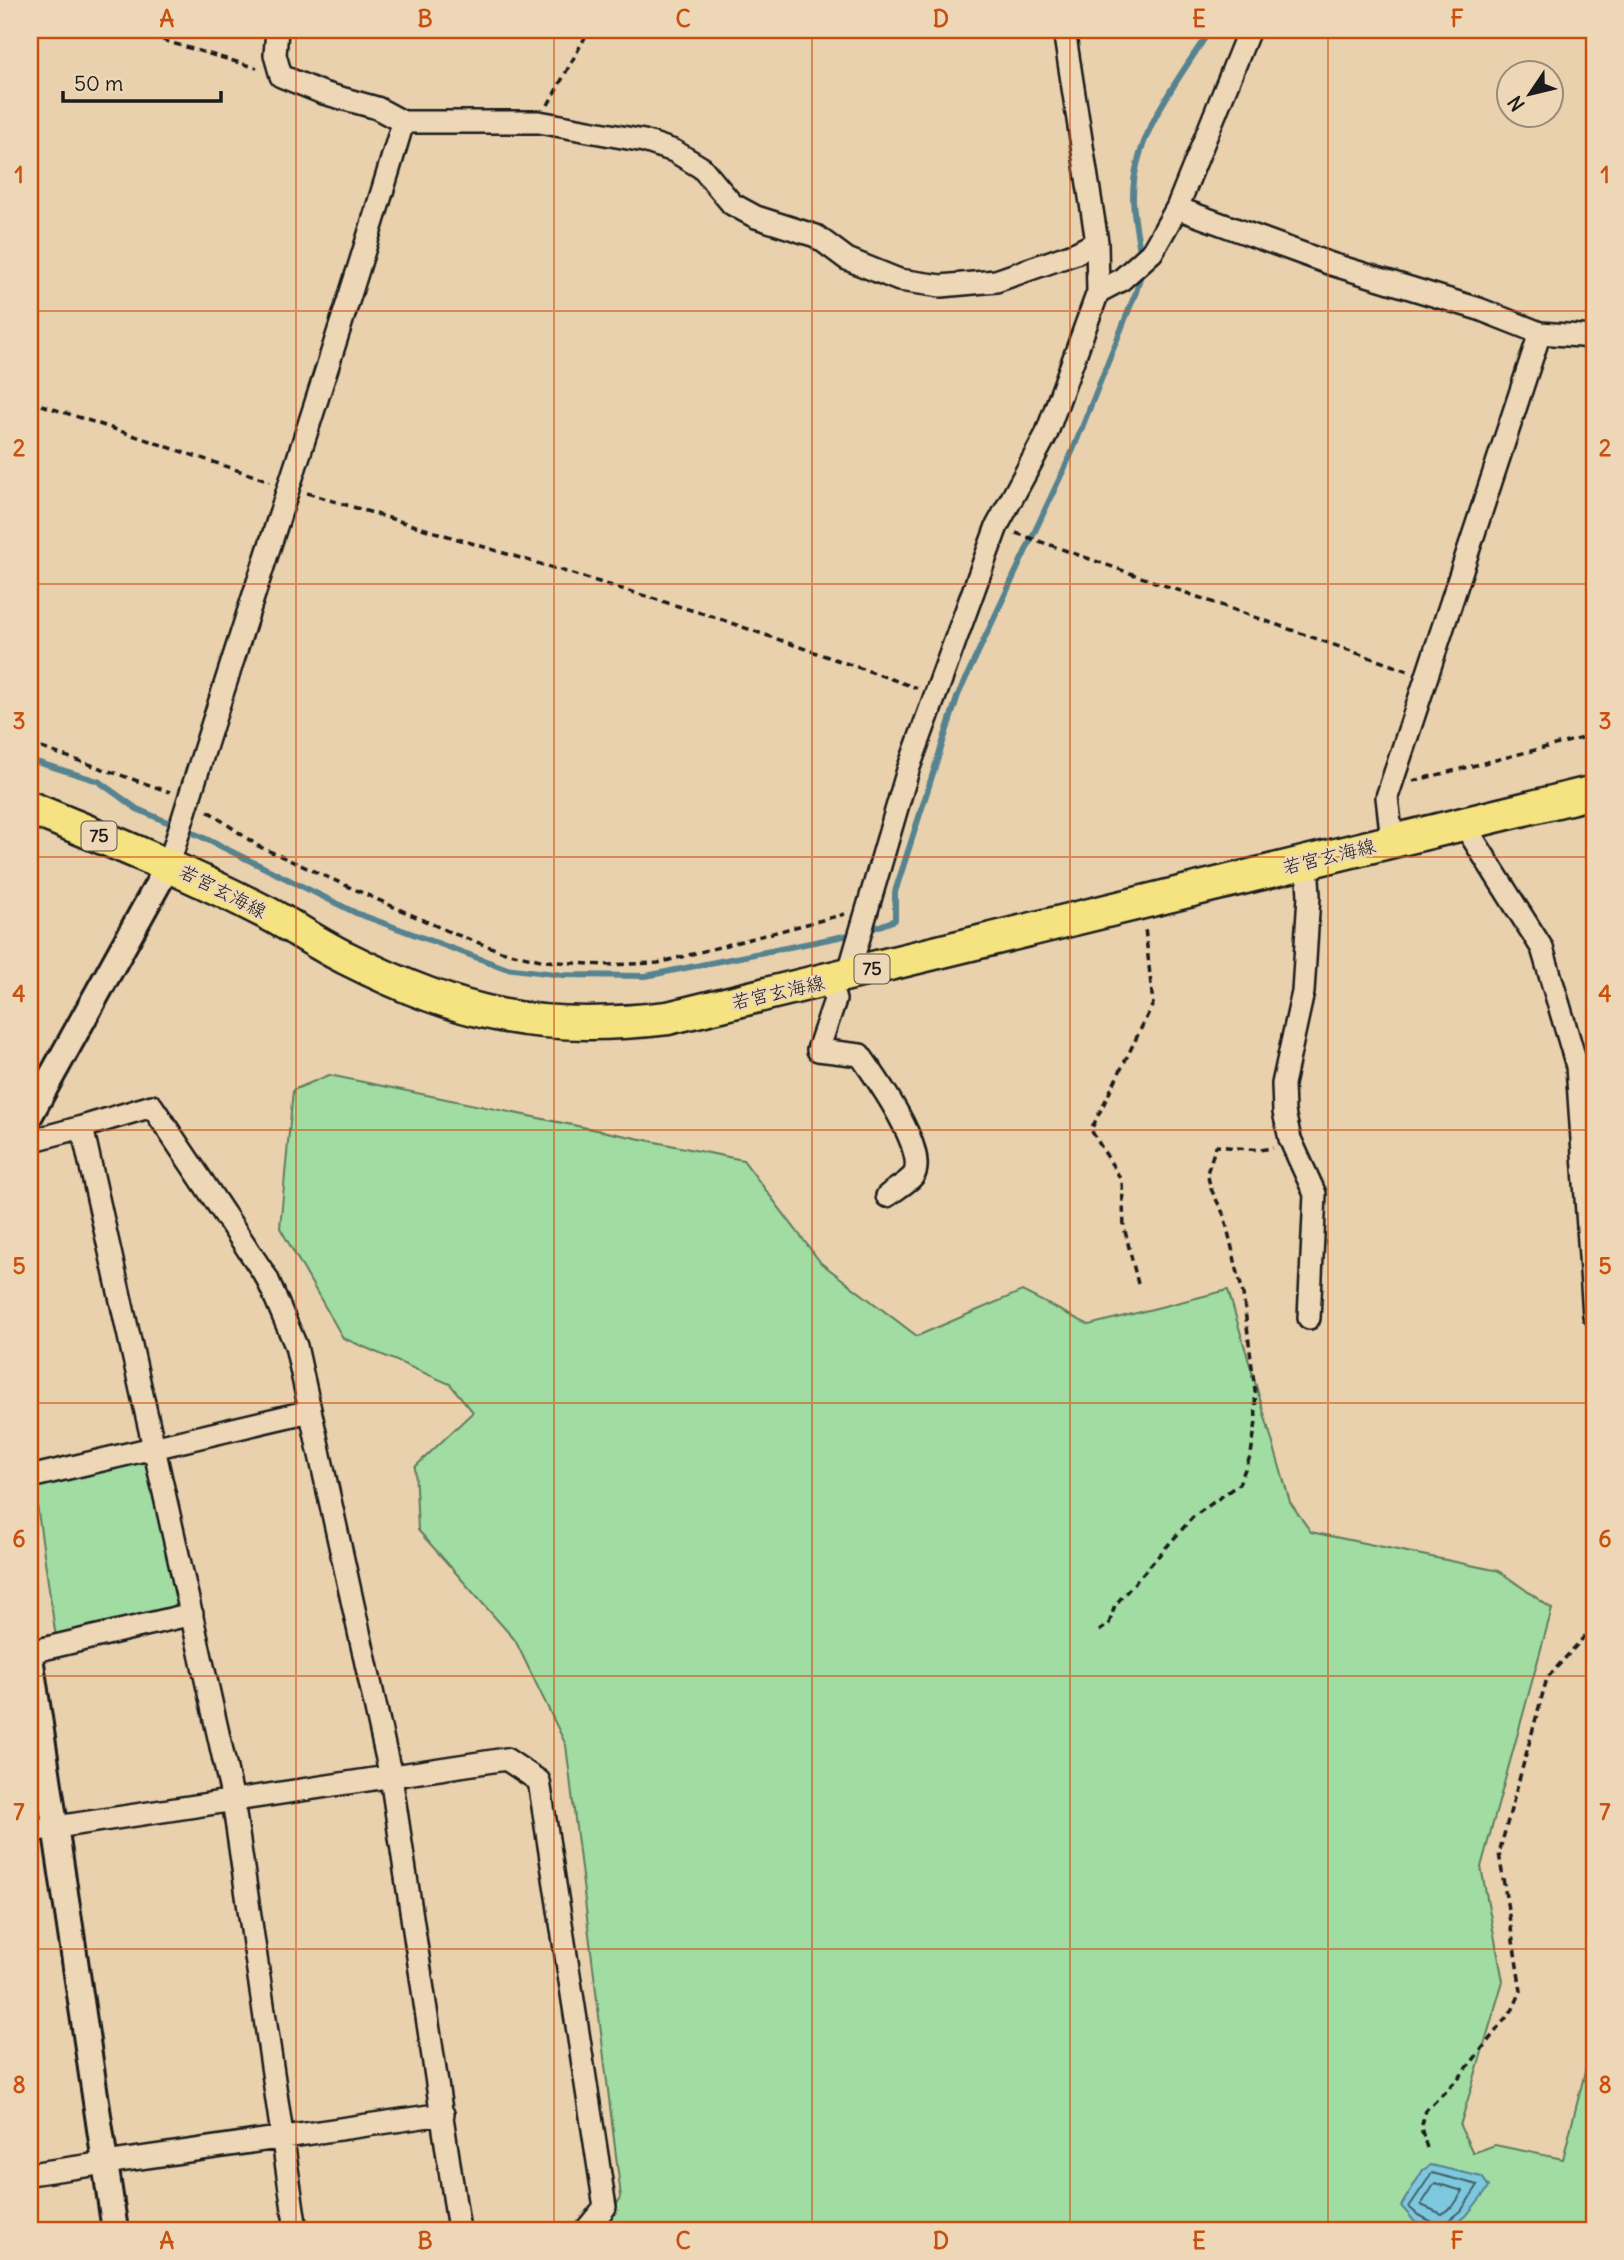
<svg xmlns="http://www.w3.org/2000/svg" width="1624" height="2260" font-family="Delius,'Klee One',sans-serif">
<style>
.green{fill:#a1dca2;stroke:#5e7c5f;stroke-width:2}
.water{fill:#7ec8de;stroke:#578390;stroke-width:2}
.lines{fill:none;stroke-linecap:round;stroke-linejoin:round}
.shore{stroke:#43616a;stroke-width:2}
.stream{stroke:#578390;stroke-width:6}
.minor-casing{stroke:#1c1c1c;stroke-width:26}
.tertiary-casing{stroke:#1c1c1c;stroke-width:30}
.primary-casing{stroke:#1c1c1c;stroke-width:37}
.path{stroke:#1c1c1c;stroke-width:3.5;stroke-dasharray:7 5;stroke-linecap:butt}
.minor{stroke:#edd7b6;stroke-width:21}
.tertiary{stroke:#edd7b6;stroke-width:24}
.primary{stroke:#f5e382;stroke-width:32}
.grid{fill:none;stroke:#c9500e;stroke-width:2;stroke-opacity:0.55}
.labels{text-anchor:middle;stroke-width:5;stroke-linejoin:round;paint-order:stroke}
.shield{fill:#edd7b6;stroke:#5b544a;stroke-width:2}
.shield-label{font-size:18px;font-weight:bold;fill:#1c1c1c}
.street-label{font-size:19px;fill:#1c1c1c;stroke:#edd7b6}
.neatline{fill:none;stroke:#c9500e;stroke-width:2.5}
.grid-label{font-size:23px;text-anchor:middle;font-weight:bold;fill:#c9500e}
</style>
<rect width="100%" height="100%" fill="#e9d1ae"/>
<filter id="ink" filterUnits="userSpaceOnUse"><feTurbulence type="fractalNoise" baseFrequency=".0143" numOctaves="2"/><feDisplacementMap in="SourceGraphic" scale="14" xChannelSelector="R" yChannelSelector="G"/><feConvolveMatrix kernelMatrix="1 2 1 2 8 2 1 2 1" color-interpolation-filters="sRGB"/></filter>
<g filter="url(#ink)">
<path class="green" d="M329,1075L743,1160L821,1263L917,1336L1022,1291L1089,1325L1228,1290L1290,1502L1311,1532L1499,1571L1552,1609L1481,1867L1503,1981L1460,2126L1473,2153L1495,2145L1563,2159L1590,2052L1594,1988V2230H602L621,2197L566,1745L515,1640L418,1530L415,1467L473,1412L450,1384L343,1338L280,1228L293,1090Z
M142,1461L149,1467L179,1604L173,1613L56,1638L34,1484Z"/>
<path class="water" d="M1431,2165L1482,2177L1489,2187L1466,2216L1447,2230L1415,2222L1401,2206L1423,2170Z"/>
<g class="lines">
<path class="shore" d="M1432,2173L1478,2185L1461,2211L1441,2227L1418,2215L1409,2207Z
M1435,2183L1463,2191L1454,2205L1442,2214L1421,2205Z"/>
<path class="stream" d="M1141,257C1138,237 1133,217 1133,197C1133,135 1179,79 1210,30
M30,760L98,781L137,809L202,837L356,913L505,968L563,975L646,976L854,934
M864,932L895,920V892L958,695L1073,450L1136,292L1143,267"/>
<defs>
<path id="minor" d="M277,30L275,55L281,76L323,93L377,108L403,122H539L644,141L674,151L702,168L732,204L756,217L816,236L847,259L899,280L941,286L996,281L1076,253L1097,242
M1177,208L1331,264L1479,309L1540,333L1594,337
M1098,292L1121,280L1152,252L1177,208L1249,30
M1463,823L1542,948L1577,1066L1594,1315
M1392,841L1387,797L1540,333
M1307,861L1309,896L1303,992L1283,1084L1284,1112L1290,1139L1315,1194L1309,1318
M169,864C244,616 330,371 403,122
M848,975L908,770L997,526L1046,435L1098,292L1097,242L1064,30
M830,980L835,1000L818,1050L860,1055C875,1076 930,1153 913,1176C907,1183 894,1190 887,1196
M30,1141L82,1127
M30,1477L310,1411
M30,1652L192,1614
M30,1831L506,1759L539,1781L605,2207L586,2230
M30,2174L443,2114
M296,2230L233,1800L82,1127L152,1106L267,1278L296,1346L391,1777L459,2230"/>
<path id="tertiary" d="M30,1115L169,864
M30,1657L115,2230"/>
<path id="primary" d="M30,808C109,840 187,872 263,911C291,925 317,944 346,958C461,1016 539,1033 668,1018L1594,792"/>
</defs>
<use href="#minor" class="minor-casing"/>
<use href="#tertiary" class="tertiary-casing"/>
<use href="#primary" class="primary-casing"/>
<path class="path" d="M128,30L257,68
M548,105L589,30
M30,401L270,481
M307,493L714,617L917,688
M1016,533L1408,671
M30,744L170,792
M1413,781L1594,735
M208,811L258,846L452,933L501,951L545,961L603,965L658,963L845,914
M1138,1284L1124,1227L1122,1181L1091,1130L1153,1004L1145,928
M1099,1631L1109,1624L1115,1605L1193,1517L1239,1484L1251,1454L1256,1422L1255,1391L1243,1294L1224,1215L1211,1189L1207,1173L1216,1146L1260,1150L1273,1148
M1427,2148L1421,2128L1426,2110L1459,2078L1513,2009L1521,1991L1499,1853L1547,1678L1594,1626"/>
<use href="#minor" class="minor"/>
<use href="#tertiary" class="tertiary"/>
<use href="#primary" class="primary"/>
</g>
</g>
<path class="grid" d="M296,30V2230M554,30V2230M812,30V2230M1070,30V2230M1328,30V2230M30,311H1594M30,584H1594M30,857H1594M30,1130H1594M30,1403H1594M30,1676H1594M30,1949H1594"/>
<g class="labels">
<g class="shield">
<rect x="81.5" y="821.5" width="35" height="29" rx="5"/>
<rect x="854.5" y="954.5" width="35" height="29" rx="5"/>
</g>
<g class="shield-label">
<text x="99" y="842">75</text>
<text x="872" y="975">75</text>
</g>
<g class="street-label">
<text transform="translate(1329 856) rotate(-14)" y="7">若宮玄海線</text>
<text transform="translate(223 891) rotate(27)" y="7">若宮玄海線</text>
<text transform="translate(778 992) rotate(-13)" y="7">若宮玄海線</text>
</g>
</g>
<rect width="1624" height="2260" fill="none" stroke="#edd7b6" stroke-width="77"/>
<g transform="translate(1530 94) rotate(235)"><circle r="33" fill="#edd7b6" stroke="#998c78" stroke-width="2"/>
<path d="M0-5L12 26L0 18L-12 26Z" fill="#1c1c1c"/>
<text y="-10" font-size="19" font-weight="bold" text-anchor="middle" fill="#1c1c1c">N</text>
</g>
<path d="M63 91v10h158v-10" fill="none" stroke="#1c1c1c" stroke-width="3.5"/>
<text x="74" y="91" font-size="21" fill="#1c1c1c" stroke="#edd7b6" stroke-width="5" paint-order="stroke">50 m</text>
<rect x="38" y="38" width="1548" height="2184" class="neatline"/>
<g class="grid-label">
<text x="167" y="27">A</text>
<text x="425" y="27">B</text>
<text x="683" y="27">C</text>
<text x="941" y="27">D</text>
<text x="1199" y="27">E</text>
<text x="1457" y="27">F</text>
<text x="19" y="183">1</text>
<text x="1605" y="183">1</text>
<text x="19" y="456">2</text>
<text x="1605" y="456">2</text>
<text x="19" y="729">3</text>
<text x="1605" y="729">3</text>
<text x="19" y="1002">4</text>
<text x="1605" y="1002">4</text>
<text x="19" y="1274">5</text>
<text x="1605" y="1274">5</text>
<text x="19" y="1547">6</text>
<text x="1605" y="1547">6</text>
<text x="19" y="1820">7</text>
<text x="1605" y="1820">7</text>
<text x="19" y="2093">8</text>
<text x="1605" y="2093">8</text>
<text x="167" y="2249">A</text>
<text x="425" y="2249">B</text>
<text x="683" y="2249">C</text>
<text x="941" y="2249">D</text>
<text x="1199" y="2249">E</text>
<text x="1457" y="2249">F</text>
</g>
</svg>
